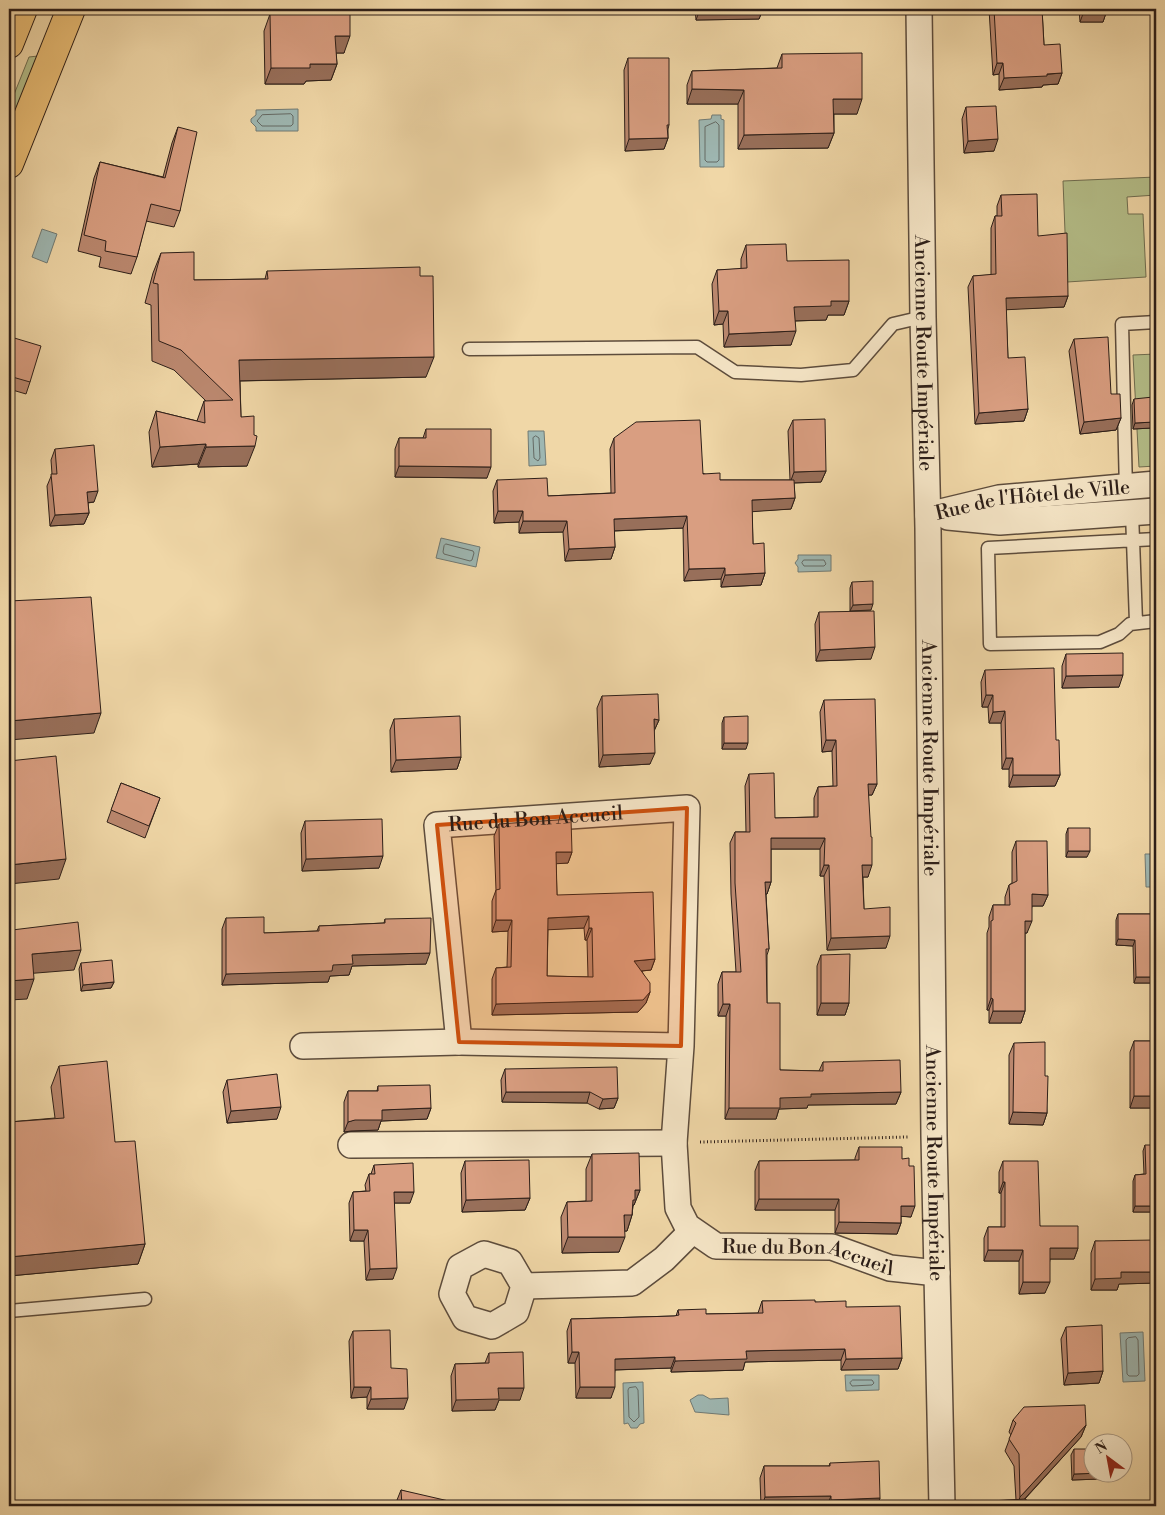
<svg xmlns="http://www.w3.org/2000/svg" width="1165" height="1515" font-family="'Libre Bodoni',serif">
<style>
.green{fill:#b5bf8a;stroke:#706e51}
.water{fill:#9eb7b2;stroke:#707a74}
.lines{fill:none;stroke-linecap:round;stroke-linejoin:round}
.shore{stroke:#656a65;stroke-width:1}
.lane-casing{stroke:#5d4c3c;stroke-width:15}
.street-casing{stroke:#5d4c3c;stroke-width:28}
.primary-casing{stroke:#2c1e18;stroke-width:30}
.path{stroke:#2c1e18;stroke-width:3;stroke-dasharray:1 2.5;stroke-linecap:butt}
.lane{stroke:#f5e5c6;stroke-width:12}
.street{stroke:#f5e5c6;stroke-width:25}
.primary{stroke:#e8bc74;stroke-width:28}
.wall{fill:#bb886f;stroke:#2c1e18;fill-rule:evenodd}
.shaded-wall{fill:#986f5a;stroke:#2c1e18}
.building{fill:#d99e81;stroke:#2c1e18;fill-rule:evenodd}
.marked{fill:#cc500e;fill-opacity:0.2;stroke:#cc500e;stroke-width:4;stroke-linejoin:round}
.labels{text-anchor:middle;stroke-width:5;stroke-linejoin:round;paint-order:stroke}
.street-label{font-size:20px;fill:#2c1e18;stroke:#f5e5c6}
</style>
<rect width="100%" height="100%" fill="#f0d7a7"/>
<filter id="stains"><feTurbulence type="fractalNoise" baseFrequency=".004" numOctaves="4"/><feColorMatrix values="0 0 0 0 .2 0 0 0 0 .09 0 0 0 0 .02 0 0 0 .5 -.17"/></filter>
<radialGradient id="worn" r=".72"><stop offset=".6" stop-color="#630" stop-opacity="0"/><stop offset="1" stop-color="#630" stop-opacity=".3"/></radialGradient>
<path class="green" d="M38,56L9,129V107L29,57Z
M1156,177V195L1127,197L1128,214H1143L1146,277L1067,282L1063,181Z
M1156,354V466L1139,467L1133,355Z"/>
<path class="water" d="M298,109V131H256V127L251,122V119L256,115V110Z
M712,115H721V119L724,120V167H700L699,120L711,119Z
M42,229L57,234L47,263L32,257Z
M528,431H544L546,465L529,466Z
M441,538L480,547L476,567L436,558Z
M798,555H831V571L798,572V567L795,563L798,559Z
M1145,854H1156V887H1146Z
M1143,1332L1145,1381L1123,1382L1120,1333Z
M845,1375H879V1390L846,1391Z
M643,1382L644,1423L640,1424L637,1428H631L628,1423L624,1424L623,1383Z
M698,1395H703L710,1399L728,1398L729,1415L695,1412L690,1400Z"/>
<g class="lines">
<path class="shore" d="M291,114L293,116V124L291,126H262L257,121L262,115Z
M716,122L719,125V160L717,162H707L705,160V127Z
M536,436L539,438L540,458L538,461L534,458L533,438Z
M446,544L473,551L474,553L472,560L470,561L444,554L443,552L444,546Z
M804,560H824L826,564L824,566H804L802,563Z
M1136,1337L1138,1340L1139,1374L1137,1376H1129L1127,1374L1126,1340L1128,1338Z
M853,1380H872L874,1383L872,1385L852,1386L850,1383Z
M636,1387L638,1390L639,1417L634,1422L629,1417L628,1390L629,1388Z"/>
<defs>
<path id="lane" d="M469,349L697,347L735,372L801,375L853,370L893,324L923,317
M1126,491L1122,324L1156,322
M1132,513L1136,622
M1156,539L988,548L990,644L1100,642L1119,634L1130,624L1156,621
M9,1311L145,1299"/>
<g id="street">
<path id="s1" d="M919,9L923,317L928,528L934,1136L942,1506"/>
<path id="s2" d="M928,515L999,498L1156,484"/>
<path d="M948,517L1000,522L1156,511"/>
<path d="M303,1046L459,1042"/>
<path id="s3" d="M681,1046L459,1042L437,825L687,808L681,1046L674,1143L678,1208L687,1226L716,1246L832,1247L890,1268L937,1273"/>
<path d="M351,1145L674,1143"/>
<path d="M484,1254L510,1262L524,1286L516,1312L492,1326L465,1318L452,1294L460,1267Z"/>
<path d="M524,1286L632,1283L664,1259L692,1231"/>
</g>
<path id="primary" d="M9,44L23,9
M9,164L71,9"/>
</defs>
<use href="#lane" class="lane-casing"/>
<use href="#street" class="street-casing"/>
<use href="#primary" class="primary-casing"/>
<path class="path" d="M700,1142L908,1137"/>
<use href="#lane" class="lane"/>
<use href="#street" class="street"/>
<use href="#primary" class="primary"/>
</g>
<path class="wall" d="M308,9H350L344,53H336L337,64L331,80L306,81L304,84H265L264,31L270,14L306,13Z
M695,9H763L759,19L696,20Z
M989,9H1042L1044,45L1062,73L1058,84L1043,85L1042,87L999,90V74L993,75Z
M1079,9H1107V10L1103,22H1080Z
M782,54L857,114H834V133L828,148L738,149V104H687V85L692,71L777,68Z
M628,58L669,125L668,129V138L664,149L625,151L624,70Z
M966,107L994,151L964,153L962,119Z
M178,127L180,211L174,227L146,221L137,257L131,274L99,267L101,257L78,251L94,178L100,162L163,177L172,143Z
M1001,195L1038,236L1068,296L1064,307L1006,309L1008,358L1028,409L1024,421L975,424L968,287L973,276L991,275V228L995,216H997V206Z
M746,245L787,261L849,301L844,315H828L826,320L795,321L791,345L724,347L723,324L714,325L712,284L717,270L741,269V259Z
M161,253L194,280L265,279L267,271L426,377L240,381L241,417L247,466L198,467V464L152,467L149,432L156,411L197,421L204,401H206L174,370L152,361L151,305L145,303L153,273Z
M1074,339L1111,394L1121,418L1116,430L1080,434L1069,351Z
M9,343L30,382L26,394L9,389Z
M1134,399L1152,428L1133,429L1132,405Z
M793,420L826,471L821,482L794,483L795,498L791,509L752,511L753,544L765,573L761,585L721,587V579L684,581L683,528L614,531L615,547L611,559L565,561L563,532L519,533V522L494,523L493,491L497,480L548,496L611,493L610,449L614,438L720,480H790L788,431Z
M426,429L487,478L395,477V449L399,438H423Z
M55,449L94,502L88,503L89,513L84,524L50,526L47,486L52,474L51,460Z
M852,582L871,610L850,611V588Z
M819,612L871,659L816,661L815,624Z
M1066,654L1119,687L1062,688V666Z
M985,670L1056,740L1060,775L1055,786L1009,787V769H1002L1001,723H989L988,707H982L981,682Z
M602,696L659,720L654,731L650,764L599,767L597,708Z
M824,700L877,784L872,795H868V877H863L864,909L886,948L827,950L824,876H820V849H771V882L767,894H766L769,949L767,955V1003L780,1070L819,1071L823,1062L901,1092L896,1104L808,1105L807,1108L779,1109L776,1119H725L726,1016H718V984L722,972H736L731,894L730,843L735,832H746L745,786L749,774L775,818L814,817V798L818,787L833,786L832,751L822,752L820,712Z
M724,717L746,749H722V723Z
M394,719L461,757L457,769L391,772L390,730Z
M121,783L160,798L145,838L107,822Z
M305,821L379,868L302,871L301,833Z
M499,824L572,852L568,863H556L557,895L655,959L651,970L642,971L650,992L646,1003L638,1012L492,1015V979L496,968L507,967L508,931L492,932V901L496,890L494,836ZM584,928L585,940H587L588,977L547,976L548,929Z
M1068,828L1087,857H1066V834Z
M1016,841L1048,895L1043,906H1032L1027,933H1025V1011L1021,1023H989V1010H987V933L989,927V917L993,905H1005V897L1009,885L1012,883V852Z
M1118,914H1156V983H1134L1133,946L1116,945V920Z
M226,918L264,933L317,931L319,926L384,923L385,919L426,964L352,966L349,975L330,976L328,982L222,985V929Z
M821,955L849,1003L845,1015H817V966Z
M81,963L114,982L111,988L81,991L79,969Z
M1134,1041H1156V1108H1130V1052Z
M1014,1043L1045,1076L1047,1113L1043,1125L1009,1124V1055Z
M59,1066L115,1142L145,1244L138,1264L9,1276V1122L55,1118L51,1087Z
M505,1069L618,1098L614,1108L599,1109L587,1103L502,1102L501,1080Z
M227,1080L277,1119L227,1123L223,1092Z
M378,1086L431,1108L427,1119L381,1121L378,1130L351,1131L344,1132V1102L348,1091H377Z
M1145,1145L1156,1212H1133V1181L1135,1175L1144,1174L1143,1151Z
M859,1147L902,1159L911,1217L901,1216V1223L897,1234L835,1233V1210H755V1171L759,1161L855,1160V1158Z
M592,1154L640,1190L634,1205H633L632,1215L627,1231H624L619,1252L562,1253L561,1217L567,1202L586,1201V1169Z
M465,1161L530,1198L525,1210L462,1212L461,1173Z
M1003,1161L1040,1226L1078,1248L1074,1259H1050L1045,1293L1019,1294V1261H984V1238L988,1227H1001V1193H999V1172Z
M374,1165L410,1203H394L393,1279L366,1280L364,1241H350L349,1203L353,1192L366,1191L365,1185L369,1174H371Z
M1095,1241L1156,1245V1283L1119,1284L1117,1290H1091V1253Z
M762,1301L815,1302L846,1307L902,1358L898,1369L841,1370V1360L745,1362L743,1370L671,1372V1368L615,1370L611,1398H576L575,1363H568L567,1331L571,1319L674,1316H676L678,1310L706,1314L758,1313Z
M1066,1327L1103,1371L1099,1383L1064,1385L1061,1339Z
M353,1331L391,1368L404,1409H367V1397L351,1398L349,1341Z
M489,1353L520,1400H499L495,1410L452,1411L451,1376L455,1364L485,1363Z
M1013,1420L1086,1425L1081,1437L1025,1499L1027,1506H988L990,1501L1016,1500L1014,1466L1005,1451L1011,1435L1009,1432Z
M1074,1449L1100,1479L1072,1480L1071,1455Z
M830,1463L880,1498L877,1506H761L760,1478L764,1466H829Z
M401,1490L452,1506H397V1500Z"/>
<path class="shaded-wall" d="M700,9H763L759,19L696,20Z
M1107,10L1103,22H1080L1084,11Z
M335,36H350L344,53H329Z
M997,63H1003L999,74L993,75Z
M310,64H337L331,80L306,81L304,84H265L271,68Z
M1062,73L1058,84L1043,85L1042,87L999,90L1004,78Z
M692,89L744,90L738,104H687Z
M833,99H862L857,114H828Z
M834,133L828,148L738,149L744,135Z
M668,138L664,149L625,151L629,139Z
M998,139L994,151L964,153L968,141Z
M1068,296L1064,307L1001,310L1006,298Z
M831,301H849L844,315H828L826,320L789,321L794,307Z
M719,311H728L723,324L714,325Z
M796,331L791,345L724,347L729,334Z
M434,357L426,377L232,381L239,360Z
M1028,409L1024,421L975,424L979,413Z
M1121,418L1116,430L1080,434L1084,422Z
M1154,422L1152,428L1133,429L1135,423Z
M206,444L198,464L152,467L160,447Z
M255,446L247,466L198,467L206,447Z
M399,466L491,467L487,478L395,477Z
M826,471L821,482L790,483L794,472Z
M98,491L94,502L83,503L87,492Z
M795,498L791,509L748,512L752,500Z
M498,511H523L519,522L494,523Z
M89,513L84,524L50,526L55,515Z
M687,516L683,528L610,531L614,519Z
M523,521H567L563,532L519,533Z
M615,547L611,559L565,561L569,549Z
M725,568L721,579L684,581L689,569Z
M765,573L761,585L721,587L725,575Z
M873,604L871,610L850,611L853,605Z
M875,647L871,659L816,661L820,650Z
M1123,675L1119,687L1062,688L1066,676Z
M986,695H993L988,707H982Z
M1005,711L1001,723H989L993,712Z
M101,713L94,733L9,740V721Z
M654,719L659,720L654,731Z
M826,740H836L832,751L822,752Z
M724,743H748L746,749H722Z
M655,753L650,764L599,767L603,755Z
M461,757L457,769L391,772L396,760Z
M1006,758H1013L1009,769H1002Z
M1013,775H1060L1055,786L1009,787Z
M868,784H877L872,795H864Z
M771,838H825L820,849H767Z
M1068,851H1090L1087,857H1066Z
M556,852H572L568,863L552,864Z
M383,856L379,868L302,871L306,859Z
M66,859L59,879L9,884V865Z
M824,865H829L824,876H820Z
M862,865H872L868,877H858Z
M765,882H771L767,894H761Z
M1032,894L1048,895L1043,906H1027Z
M589,916L584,928L544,930L548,918Z
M496,920H512L508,931L492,932Z
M1025,921H1032L1027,933H1021Z
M589,928H592L587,940H585Z
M890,936L886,948L827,950L831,938Z
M1118,939L1135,940L1133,946L1116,945Z
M81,950L74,970L24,974L32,954Z
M430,953L426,964L352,966L349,975L330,976L328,982L222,985L226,974L333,965L352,955Z
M655,959L651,970L630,972L634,961Z
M1136,977H1156V983H1134Z
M34,979L27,999L9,1000V981Z
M114,982L111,988L81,991L83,985Z
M650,992L646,1003L638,1012L492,1015L496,1004Z
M991,998L993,999L989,1010H987Z
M821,1003H849L845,1015H817Z
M723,1004H730L726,1016H718Z
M993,1011H1025L1021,1023H989Z
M506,1092H590L587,1103L502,1102Z
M901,1092L896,1104L808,1105L807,1108L779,1109L776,1119H725L729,1108L780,1098L811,1094Z
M1134,1096H1156V1108H1130Z
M618,1098L614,1108L599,1109L603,1099Z
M281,1107L277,1119L227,1123L231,1111Z
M431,1108L427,1119L381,1121L378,1130L351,1131L344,1132L348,1122L382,1110Z
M1013,1112L1047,1113L1043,1125L1009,1124Z
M1003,1182H1005L1001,1193H999Z
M635,1190H640L634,1205H633L632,1215L627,1231H618Z
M394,1192H414L410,1203H390Z
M530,1198L525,1210L462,1212L466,1200Z
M759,1199H839L835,1210H755Z
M901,1206H915L911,1217L897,1216Z
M1135,1206H1156V1212H1133Z
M839,1222L901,1223L897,1234L835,1233Z
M354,1230H368L364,1241H350Z
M568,1237H625L619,1252L562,1253Z
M145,1244L138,1264L9,1276V1257Z
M1050,1248H1078L1074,1259H1045Z
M988,1250H1023L1019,1261H984Z
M397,1268L393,1279L366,1280L370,1269Z
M1121,1272H1156V1283L1119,1284L1117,1290H1091L1095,1279Z
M1023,1282H1050L1045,1293L1019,1294Z
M845,1349L841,1360L745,1362L743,1370L671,1372L675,1361L746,1351Z
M572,1352H579L575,1363H568Z
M675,1357L671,1368L611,1370L615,1359Z
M902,1358L898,1369L841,1370L846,1359Z
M1103,1371L1099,1383L1064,1385L1068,1373Z
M354,1387H371L367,1397L351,1398Z
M580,1387H615L611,1398H576Z
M498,1388H524L520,1400H499L495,1410L452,1411L456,1400Z
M408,1398L404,1409H367L371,1399Z
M1086,1425L1081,1437L1018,1506H1017L1020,1497Z
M1102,1473L1100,1479L1072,1480L1074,1474Z
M831,1496L827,1506H762L765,1497Z
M880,1498L877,1506H829L831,1500Z"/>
<path class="building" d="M310,9H350V36H335L337,64H310V68H271L270,14L310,13Z
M994,9H1042L1044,45L1060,44L1062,73L1047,74V76L1004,78L1003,63H997Z
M1084,9H1107V10L1084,11Z
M862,53V99H833L834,133L744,135V90L692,89V71L782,68V54Z
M628,58H669V125H667L668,138L629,139Z
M996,106L998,139L968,141L966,107Z
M178,127L197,132L180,211L151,204L137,257L105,251L106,241L84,235L100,162L165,178Z
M1037,194L1038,236L1067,233L1068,296L1006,298L1008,358L1025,357L1028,409L979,413L973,276L996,274L995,216H1002L1001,195Z
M786,244L787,261L849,260V301H831V306L794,307L796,331L729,334L728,311H719L717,270L747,268L746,245Z
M194,252V280L268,279L267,271L420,267V276H433L434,357L239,360L241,417L254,416V435L257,436L255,446L206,447V444L160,447L156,411L205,423L204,401L233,400L181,350L159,341L158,284L153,283L161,253Z
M11,337L41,346L30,382L9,376V344Z
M1108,337L1111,394H1120L1121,418L1084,422L1074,339Z
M1153,397L1154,422L1135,423L1134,399Z
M825,419L826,471L794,472L793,420Z
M700,420L703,474L720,473V480H794L795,498L752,500L753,544L764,543L765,573L725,575V568L689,569L687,516L614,519L615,547L569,549L567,521H523V511H498L497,480L547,478L548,496L615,493L614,438L636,422Z
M426,429H491V467L399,466V438H426Z
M94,445L98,491L87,492L89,513L55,515L51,474H57L55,449Z
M873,581V604L853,605L852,582Z
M91,597L101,713L9,721V601Z
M874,611L875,647L820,650L819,612Z
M1123,653V675L1066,676V654Z
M1054,668L1056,740H1059L1060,775H1013V758H1006L1005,711L993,712V695H986L985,670Z
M658,694L659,720L654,719L655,753L603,755L602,696Z
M875,699L877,784H868L871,837H872V865H862L864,909L890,907V936L831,938L829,865H824L825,838H771V882H765L769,949H766L767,1003H780V1070L823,1071V1062L900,1060L901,1092L811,1094V1097L780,1098V1108H729L730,1004H723L722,972H741L735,883V832H750L749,774L774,773L775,818L818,817V787L837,786L836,740H826L824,700Z
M460,716L461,757L396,760L394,719Z
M748,716V743H724V717Z
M56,756L66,859L9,865V761Z
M121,783L160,798L149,826L111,810Z
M382,819L383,856L306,859L305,821Z
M571,819L572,852H556L557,895L653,892L655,959L634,961L650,983V992L643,1000L496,1004V968L511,967L512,920H496V890L500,889L499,824ZM589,916V928H592L593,977L547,976L548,918Z
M1068,828H1090V851H1068Z
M1016,841H1047L1048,895L1032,894V921H1025V1011H993V999L991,998V921L993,920V905H1010L1009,885L1017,881Z
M9,898L12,930L78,922L81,950L32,954L34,979L9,981Z
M1118,914H1156V977H1136L1135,940L1118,939Z
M264,917V933L319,931V926L385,923V919L431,918L430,953L352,955L353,964L333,965L332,971L226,974V918Z
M850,954L849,1003H821V955Z
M112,960L114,982L83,985L81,963Z
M1134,1041H1156V1096H1134Z
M1045,1042V1076H1048L1047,1113L1013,1112L1014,1043Z
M107,1061L115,1142L135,1141L145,1244L9,1257V1122L64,1118L59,1066Z
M617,1067L618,1098L603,1099L590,1092H506L505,1069Z
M277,1074L281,1107L231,1111L227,1080Z
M430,1085L431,1108L382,1110V1120H355L348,1122V1091H378V1086Z
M1145,1145H1156V1206H1135V1175L1146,1174Z
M859,1147H902V1159L909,1158V1166H914L915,1206H901V1223L839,1222V1199H759V1161L859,1160Z
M639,1153L640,1190H635V1200H633L632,1215H624L625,1237H568L567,1202L592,1201V1154Z
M529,1160L530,1198L466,1200L465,1161Z
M1003,1161H1038L1040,1226H1078V1248H1050V1282H1023V1250H988V1227H1005V1182H1003Z
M413,1163L414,1192H394L397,1268L370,1269L368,1230H354L353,1192L370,1191L369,1174H375L374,1165Z
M1154,1240V1245H1156V1272H1121V1278L1095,1279V1241Z
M815,1300V1302L846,1301V1307L900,1306L902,1358L846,1359L845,1349L746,1351L747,1359L675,1361V1357L615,1359V1387H580L579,1352H572L571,1319L674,1316L679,1315L678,1310L706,1309V1314L763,1313L762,1301Z
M1102,1325L1103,1371L1068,1373L1066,1327Z
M390,1330L391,1368L407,1369L408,1398L371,1399V1387H354L353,1331Z
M523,1352L524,1388H498L499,1399L456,1400L455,1364L489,1363V1353Z
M1085,1405L1086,1425L1020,1497L1019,1454L1009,1439L1016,1423L1013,1420L1024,1407Z
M1074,1449H1092V1472H1102V1473L1074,1474Z
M879,1461L880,1498L831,1500V1496L765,1497L764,1466H830V1463Z
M401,1490L453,1502L452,1506H402Z
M1026,1499L1027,1506H991L990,1501Z"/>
<path class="marked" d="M687,808L681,1046L459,1042L437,825Z"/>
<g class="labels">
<g class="street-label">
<text dy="7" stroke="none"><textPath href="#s1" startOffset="344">Ancienne Route Impériale</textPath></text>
<text dy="7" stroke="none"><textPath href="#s2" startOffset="106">Rue de l'Hôtel de Ville</textPath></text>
<text dy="7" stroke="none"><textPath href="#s1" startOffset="749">Ancienne Route Impériale</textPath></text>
<text dy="7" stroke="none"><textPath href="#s3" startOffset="539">Rue du Bon Accueil</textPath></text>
<text dy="7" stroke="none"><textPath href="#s1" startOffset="1154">Ancienne Route Impériale</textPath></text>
<text dy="7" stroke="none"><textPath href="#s3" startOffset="1240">Rue du Bon Accueil</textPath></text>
</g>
</g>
<rect width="1165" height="1515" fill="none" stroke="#f0d7a7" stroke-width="30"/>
<rect x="10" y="10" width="1145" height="1495" fill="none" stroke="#2c1e18" stroke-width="2.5"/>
<rect x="15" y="15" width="1135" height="1485" fill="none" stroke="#2c1e18"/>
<g transform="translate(1108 1458) rotate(328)"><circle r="24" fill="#f5e5c6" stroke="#a59580"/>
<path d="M0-4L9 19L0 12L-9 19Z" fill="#8f2418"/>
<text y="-8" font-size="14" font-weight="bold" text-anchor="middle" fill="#2c1e18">N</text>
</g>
<rect width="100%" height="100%" filter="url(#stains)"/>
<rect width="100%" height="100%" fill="url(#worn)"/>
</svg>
